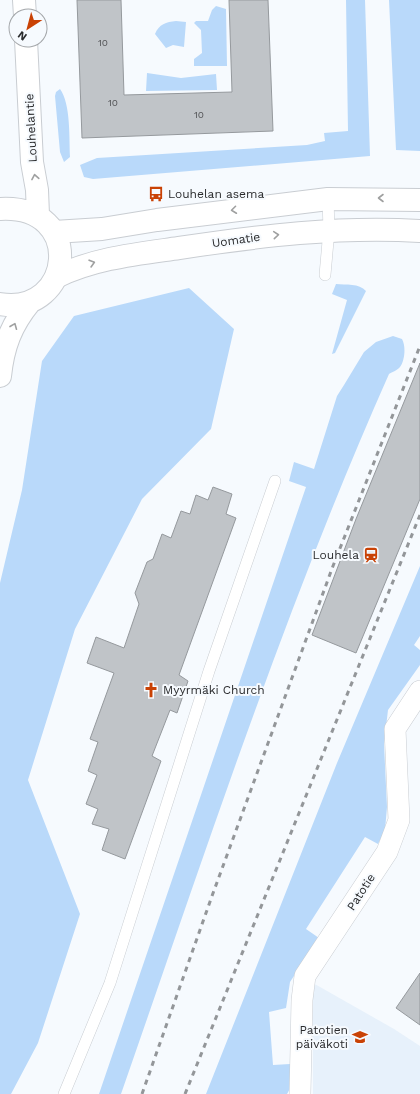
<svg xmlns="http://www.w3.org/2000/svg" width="420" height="1094" font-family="'Work Sans',sans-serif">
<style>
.built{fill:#e7f1fb}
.green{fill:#b9d9fa}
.building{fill:#c0c4c8;stroke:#95999d}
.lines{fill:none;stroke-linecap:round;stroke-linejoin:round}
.service-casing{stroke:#c9cdd2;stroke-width:12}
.minor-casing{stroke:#c9cdd2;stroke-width:22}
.tertiary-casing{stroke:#c9cdd2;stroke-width:24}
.secondary-casing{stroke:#c9cdd2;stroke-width:24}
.service{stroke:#fff;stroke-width:11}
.minor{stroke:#fff;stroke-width:21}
.tertiary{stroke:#fff;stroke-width:22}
.secondary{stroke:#fff;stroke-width:22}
.rail{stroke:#939699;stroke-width:3;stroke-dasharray:5 5;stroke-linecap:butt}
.oneway{stroke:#9fa0a0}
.labels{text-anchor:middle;stroke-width:4;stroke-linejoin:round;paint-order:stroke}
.number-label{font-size:10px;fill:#505154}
.street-label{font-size:12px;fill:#2a2b2d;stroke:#f6fafe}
.poi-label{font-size:12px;fill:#2a2b2d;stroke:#f6fafe;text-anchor:start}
</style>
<rect width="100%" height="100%" fill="#f6fafe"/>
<path class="built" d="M313,983L394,1029L420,1046V1094H313Z"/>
<path class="green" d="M346,0H365L370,156L93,179L84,177L80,165L97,158L307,145L325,141L324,133L348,131Z
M389,0H420V151L396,150Z
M216,6L226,9L227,66H194V59L202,53L201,30L194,23L196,21H208L212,10Z
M176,21L186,22L184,47L173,45L166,48L155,34C159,24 166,22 176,21Z
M147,73L181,78L216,74L217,90L146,91Z
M60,89C71,104 69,139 70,157L64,162L60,152L55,96L56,92Z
M336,284C346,285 359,283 366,291L335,353L332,354L347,300L332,294Z
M189,288L234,329L211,429L142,499L75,629L28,780L80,914L38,1043L11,1094H0V583L22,490L42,361L74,316Z
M393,336L402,339C406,346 405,360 400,367C398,370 392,372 389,374C285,608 205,853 121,1094H99L306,487L289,481L294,462L314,469L337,396L344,385L364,352L376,342Z
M420,566V636L414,645L420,650V665L388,710L384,744L387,807L385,830L378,844L365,837L306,929L319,938L290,982L286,1008L269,1012L273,1065L290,1064L292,1085L287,1094H206L337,763Z"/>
<path class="building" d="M77,0H121L124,95L232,92L229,0H268L273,131L82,138Z
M420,363V499L356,653L312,635L356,519Z
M213,487L232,494L226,514L236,518L179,675L188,681L177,713L170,710L152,756L161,761L125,859L102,850L109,829L92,824L98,809L86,804L97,775L88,771L98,742L90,739L114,673L87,663L96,637L124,648L139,604L135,593L147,562L153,559L162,534L171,538L181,511L190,514L196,495L208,500Z
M420,973V1025L396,1008Z"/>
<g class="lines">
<defs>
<path id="service" d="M325,275L329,230L328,199
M64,1094L110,983L209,671L275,481"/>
<path id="minor" d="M300,1094L302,1000L305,976L387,852L399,820L395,729L420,691"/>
<path id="tertiary" d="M54,232L102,229L157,220L328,199L420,200
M56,277C95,258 137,254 179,248C259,236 339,226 420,231"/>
<path id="secondary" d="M24,0L25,16
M26,40L32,162L37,190L38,215
M0,209C86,204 74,316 0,304
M0,376C3,347 11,325 30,302"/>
</defs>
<use href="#service" class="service-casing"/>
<use href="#minor" class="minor-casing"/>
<use href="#tertiary" class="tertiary-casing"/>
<use href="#secondary" class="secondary-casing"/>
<use href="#service" class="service"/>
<use href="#minor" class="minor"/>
<use href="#tertiary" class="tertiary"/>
<use href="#secondary" class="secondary"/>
<path class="rail" d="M142,1094L212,896L333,566L420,346
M185,1094L420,515"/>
</g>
<defs><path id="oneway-chevron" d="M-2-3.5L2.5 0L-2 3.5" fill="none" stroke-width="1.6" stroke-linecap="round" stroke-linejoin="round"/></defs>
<g class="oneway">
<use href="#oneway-chevron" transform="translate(35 177) rotate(-100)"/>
<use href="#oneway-chevron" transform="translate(381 198) rotate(-180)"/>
<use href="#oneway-chevron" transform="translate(234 210) rotate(173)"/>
<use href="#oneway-chevron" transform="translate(276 235) rotate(-5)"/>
<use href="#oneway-chevron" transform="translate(92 263) rotate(-16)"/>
<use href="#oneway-chevron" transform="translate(14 326) rotate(-68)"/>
</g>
<defs>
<symbol id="bus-bare" viewBox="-9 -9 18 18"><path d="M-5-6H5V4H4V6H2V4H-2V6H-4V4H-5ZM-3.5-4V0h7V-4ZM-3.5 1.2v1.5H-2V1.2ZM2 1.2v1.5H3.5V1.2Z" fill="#c94205" stroke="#f6fafe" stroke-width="2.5" paint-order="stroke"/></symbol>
<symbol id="station-bare" viewBox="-9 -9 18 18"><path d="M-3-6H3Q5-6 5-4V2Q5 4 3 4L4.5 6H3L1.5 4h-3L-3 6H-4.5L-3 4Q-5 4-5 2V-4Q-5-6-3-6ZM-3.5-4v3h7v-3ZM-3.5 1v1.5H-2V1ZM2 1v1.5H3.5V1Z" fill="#c94205" stroke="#f6fafe" stroke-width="2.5" paint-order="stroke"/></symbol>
<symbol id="church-bare" viewBox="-9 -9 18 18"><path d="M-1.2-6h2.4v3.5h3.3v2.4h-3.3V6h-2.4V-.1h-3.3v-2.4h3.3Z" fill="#c94205" stroke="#f6fafe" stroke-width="2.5" paint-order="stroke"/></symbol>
<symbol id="school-bare" viewBox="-9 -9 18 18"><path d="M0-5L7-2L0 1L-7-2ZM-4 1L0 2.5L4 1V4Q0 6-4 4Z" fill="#c94205" stroke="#f6fafe" stroke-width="2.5" paint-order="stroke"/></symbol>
</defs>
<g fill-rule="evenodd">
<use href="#bus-bare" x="145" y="183" width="22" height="22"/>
<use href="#station-bare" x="360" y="544" width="22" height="22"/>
<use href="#church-bare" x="140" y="679" width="22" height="22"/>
<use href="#school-bare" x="349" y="1026" width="22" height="22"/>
</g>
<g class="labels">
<g class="number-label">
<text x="103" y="46">10</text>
<text x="113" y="106">10</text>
<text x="199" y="118">10</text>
</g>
<g class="street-label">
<text transform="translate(31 128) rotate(-93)" y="4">Louhelantie</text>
<text transform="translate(236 240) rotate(-8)" y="4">Uomatie</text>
<text transform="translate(361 892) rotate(-57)" y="4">Patotie</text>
</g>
<g class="poi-label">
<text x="168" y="198">Louhelan asema</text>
<text x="359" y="559" text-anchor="end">Louhela</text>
<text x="163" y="694">Myyrmäki Church</text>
<text x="348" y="1034" text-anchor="end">Patotien<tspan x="348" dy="14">päiväkoti</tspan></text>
</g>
</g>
<g transform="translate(28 28) rotate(216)"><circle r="19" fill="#f6fafe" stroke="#a4a7aa"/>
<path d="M0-3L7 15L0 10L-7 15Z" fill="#c94205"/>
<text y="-6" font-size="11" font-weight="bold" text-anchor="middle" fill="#2a2b2d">N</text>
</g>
</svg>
